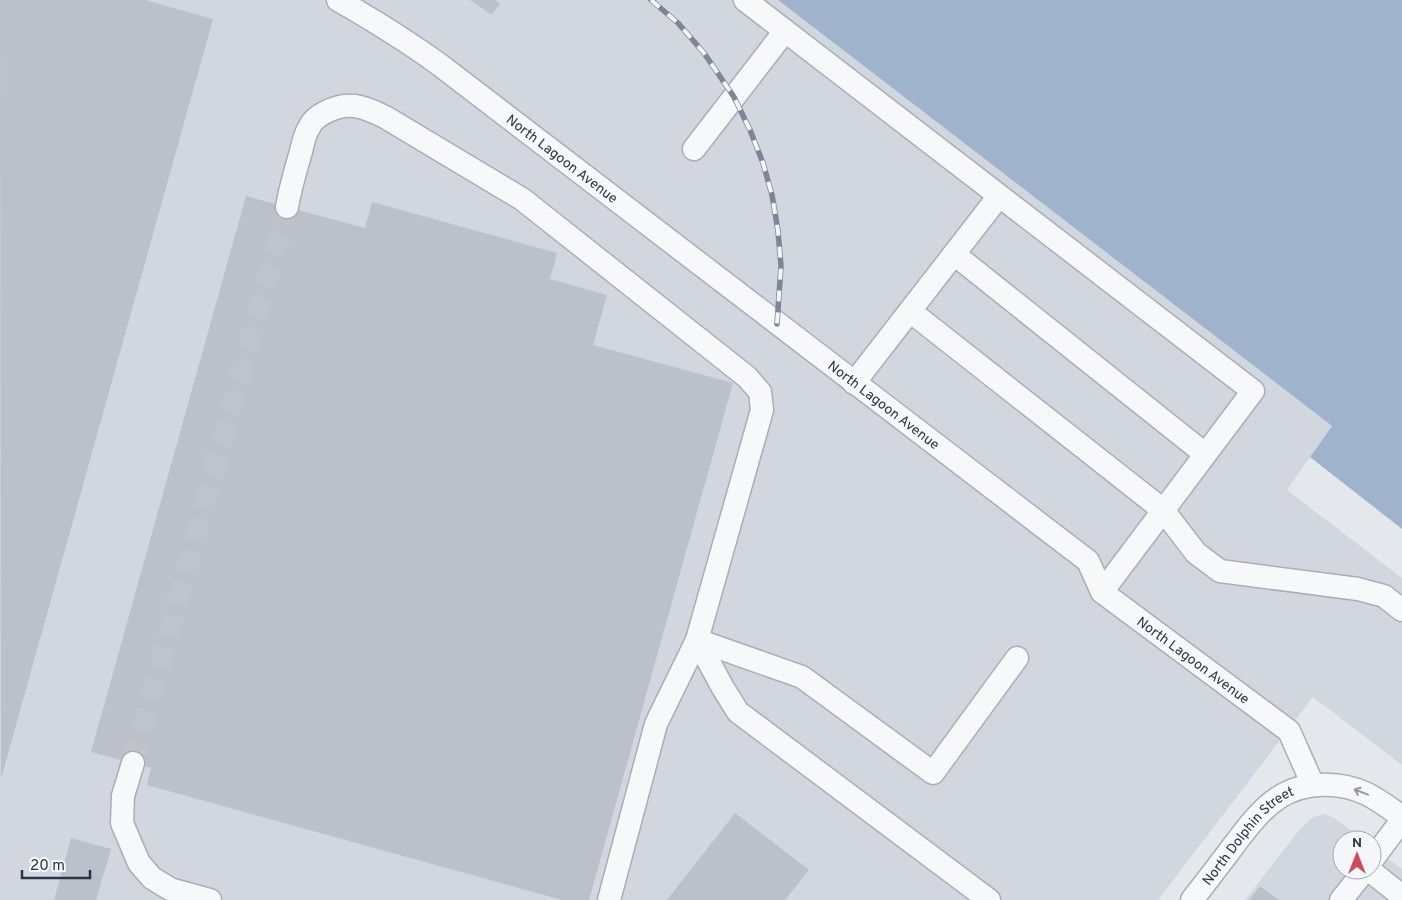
<svg xmlns="http://www.w3.org/2000/svg" width="1402" height="900" font-family="Overpass,sans-serif">
<style>
.built{fill:#d2d6de}
.water{fill:#9fb4cc}
.building{fill:#bbc0ca}
.lines{fill:none;stroke-linecap:round;stroke-linejoin:round}
.minor-tunnel{stroke:#bfc3cb;stroke-width:22;stroke-dasharray:22 11;stroke-linecap:butt}
.minor-casing{stroke:#a9aeb7;stroke-width:25}
.minor{stroke:#f7f8fa;stroke-width:22}
.rail-casing{stroke:#7d8696;stroke-width:5.5}
.rail{stroke:#f4f6f9;stroke-width:4;stroke-dasharray:11;stroke-linecap:butt}
.oneway{stroke:#9196a0}
.labels{text-anchor:middle;stroke-width:5;stroke-linejoin:round;paint-order:stroke}
.street-label{font-size:14px;fill:#2b3445;stroke:#f4f6f9}
</style>
<rect width="100%" height="100%" fill="#e4e7ec"/>
<path class="built" d="M0,0H778L1332,426L1287,490L1402,578V765L1313,697L1158,900H0Z
M1324,814L1334,818L1364,840H1342V870H1372V846L1402,869V900H1245L1301,828L1313,817Z"/>
<path class="water" d="M778,0H1402V529L1310,457L1332,426Z"/>
<path class="building" d="M0,0H145L213,19L1,779Z
M470,0H495L500,4L492,15Z
M246,196L365,228L372,202L557,253L550,279L607,295L593,345L733,383L589,900H562L147,785L151,768L91,752Z
M735,813L809,870L785,900H667Z
M71,838L111,849L96,900H54Z
M1260,886L1279,900H1249Z"/>
<g class="lines">
<path class="minor-tunnel" d="M133,763L287,207"/>
<defs>
<g id="minor">
<path id="s1" d="M338,0C373,20 407,41 440,65L1088,561L1102,592L1289,731L1313,785"/>
<path d="M745,0L1253,391L1102,592"/>
<path d="M694,149L785,31"/>
<path d="M287,207C290,189 295,172 300,155C303,145 304,134 310,126C313,120 318,116 324,113C347,100 363,106 385,117L522,199L747,377L760,392L762,410L697,640L656,724L609,900"/>
<path d="M954,254L1205,454"/>
<path d="M910,311L1163,510L1196,553L1220,571L1358,589L1384,596L1402,610"/>
<path d="M854,383L999,196"/>
<path d="M697,640L802,677L933,773L1017,658"/>
<path d="M697,640L723,688L738,712L989,900"/>
<path d="M133,763L123,796L122,823L139,863L152,878L170,889L210,900"/>
<path d="M1372,860L1402,820"/>
<path d="M1369,870L1402,896"/>
<path id="s2" d="M1192,900C1206,882 1220,864 1234,845C1247,828 1260,810 1278,798C1303,781 1340,781 1367,794C1379,800 1391,809 1402,817"/>
<path d="M1341,900L1365,870"/>
</g>
</defs>
<use href="#minor" class="minor-casing"/>
<use href="#minor" class="minor"/>
<defs>
<path id="rail" d="M651,0L678,23L704,53L734,97L750,130L763,163L772,195L778,231L781,266L777,324"/>
</defs>
<use href="#rail" class="rail-casing"/>
<use href="#rail" class="rail"/>
</g>
<defs><path id="oneway-shaft" d="M-6 0H5M1.5-3L5.5 0L1.5 3" fill="none" stroke-width="1.6" stroke-linecap="round" stroke-linejoin="round" transform="scale(1.25)"/></defs>
<use class="oneway" href="#oneway-shaft" transform="translate(1361 792) rotate(-159)"/>
<g class="labels">
<g class="street-label">
<text dy="5" stroke="none"><textPath href="#s1" startOffset="275">North Lagoon Avenue</textPath></text>
<text dy="5" stroke="none"><textPath href="#s1" startOffset="680">North Lagoon Avenue</textPath></text>
<text dy="5" stroke="none"><textPath href="#s1" startOffset="1085">North Lagoon Avenue</textPath></text>
<text dy="5" stroke="none"><textPath href="#s2" startOffset="86">North Dolphin Street</textPath></text>
</g>
</g>
<g transform="translate(1357 855)"><circle r="24" fill="#f4f6f9" stroke="#a4a8b1"/>
<path d="M0-4L9 19L0 12L-9 19Z" fill="#d1495b"/>
<text y="-8" font-size="14" font-weight="bold" text-anchor="middle" fill="#2b3445">N</text>
</g>
<path d="M22 870v8h68v-8" fill="none" stroke="#2b3445" stroke-width="2.5"/>
<text x="30" y="870" font-size="15" fill="#2b3445" stroke="#f4f6f9" stroke-width="4" paint-order="stroke">20 m</text>
</svg>
